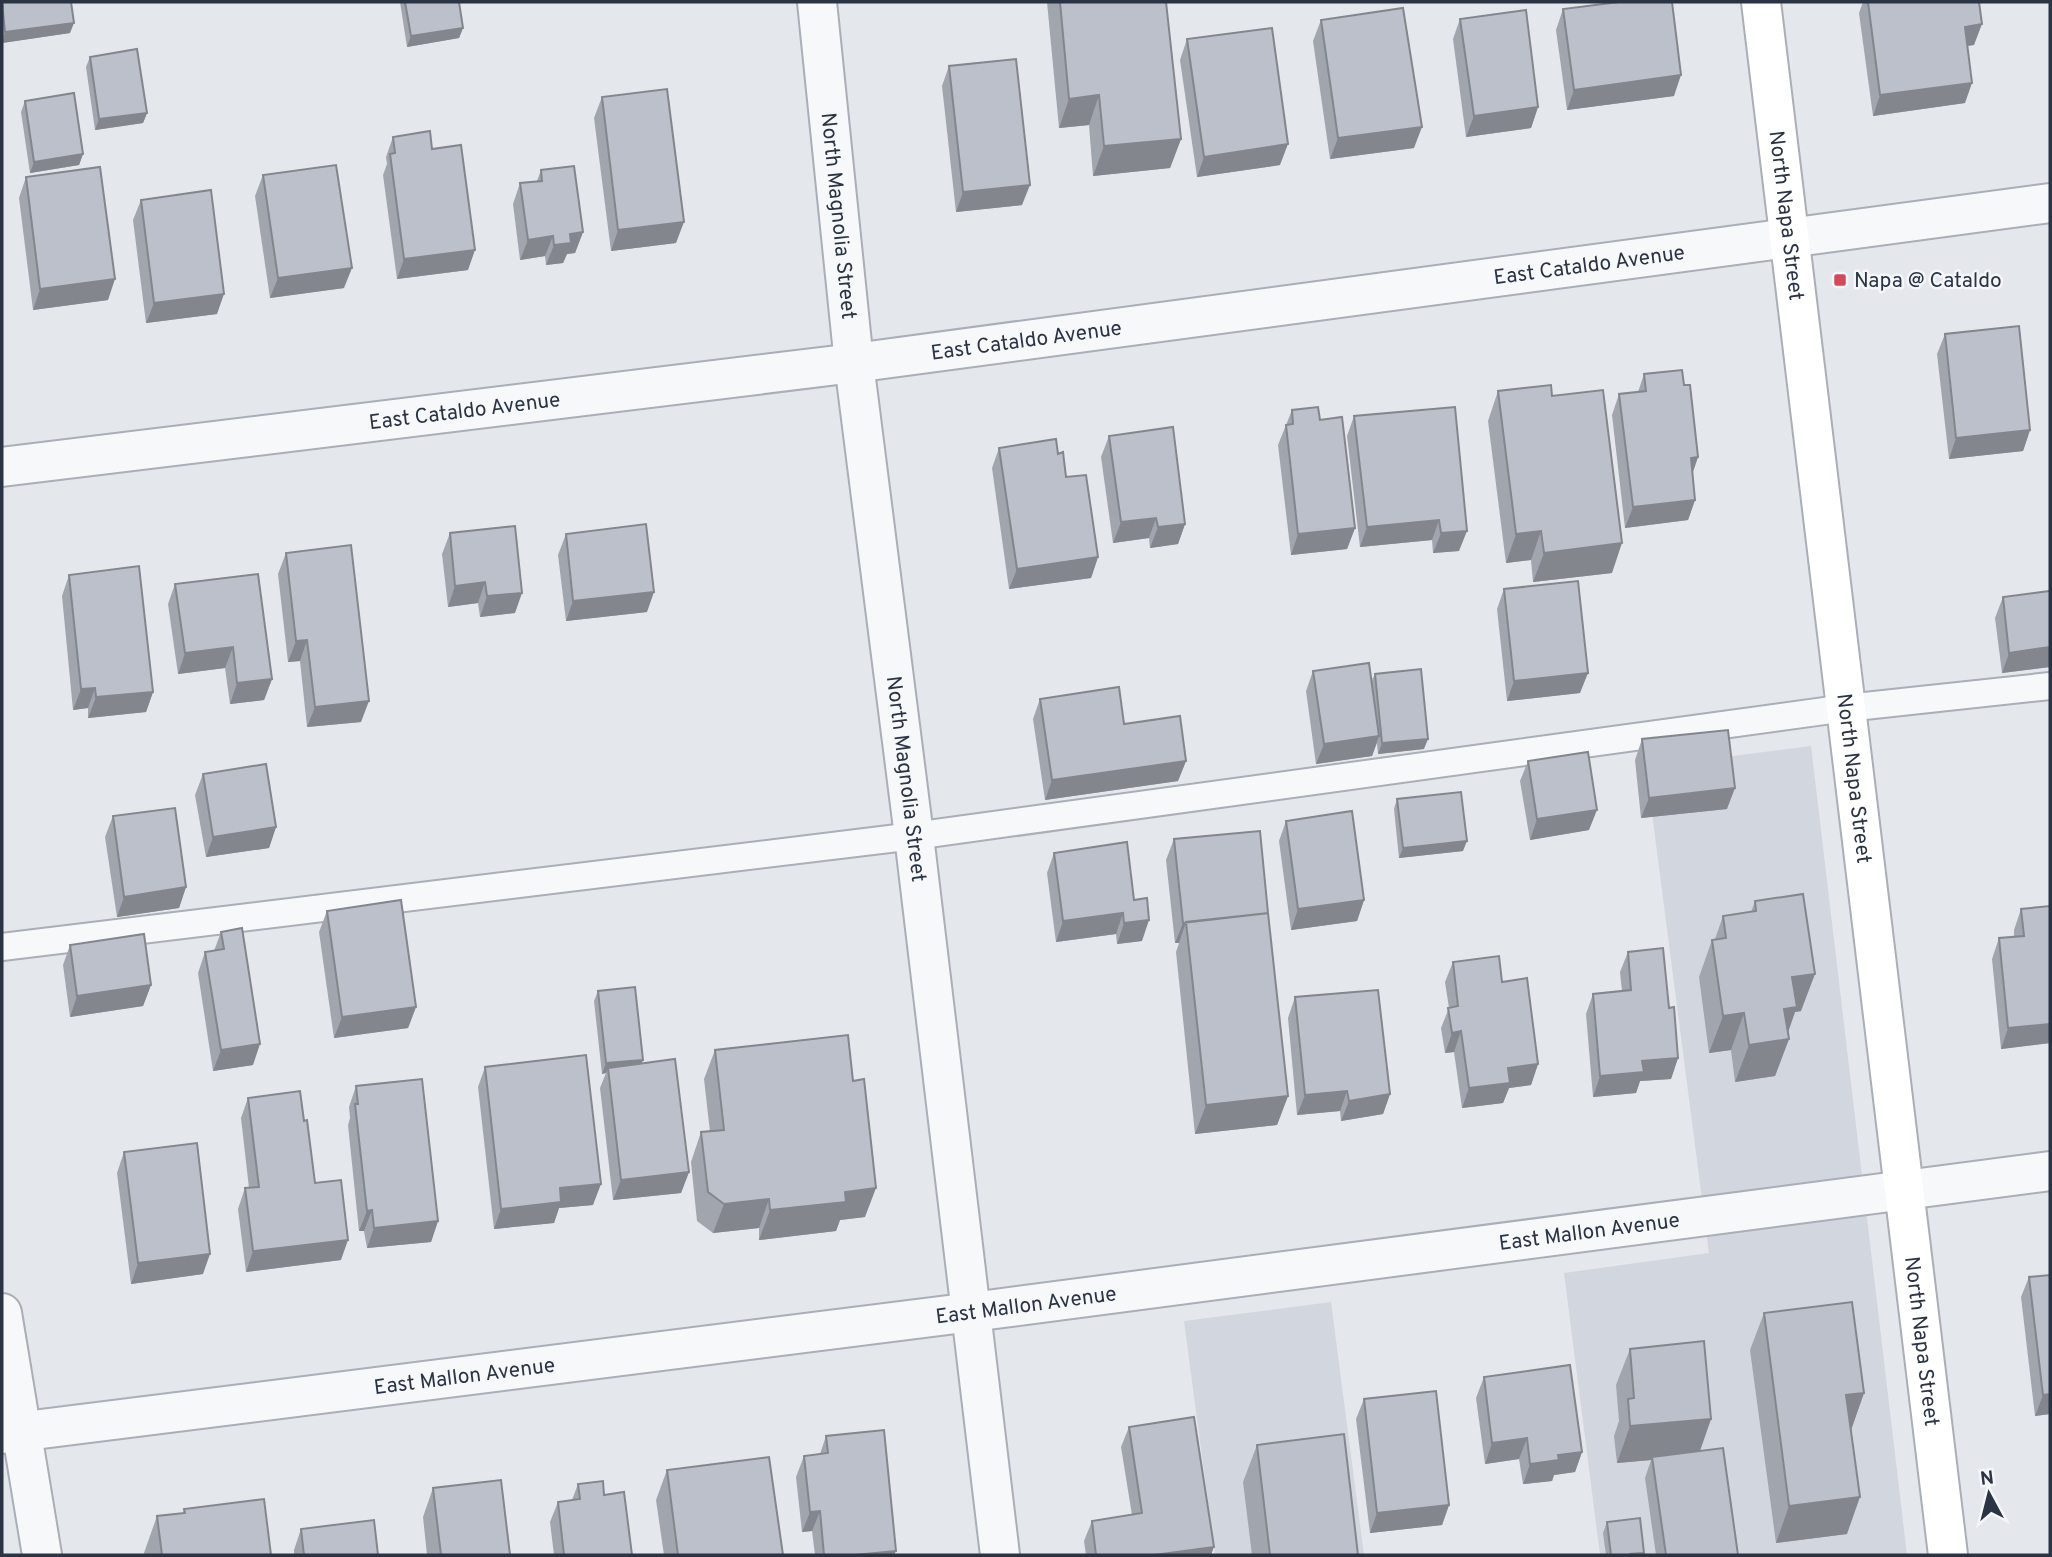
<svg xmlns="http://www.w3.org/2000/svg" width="2052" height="1557" font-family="Overpass,sans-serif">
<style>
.built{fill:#d2d6de}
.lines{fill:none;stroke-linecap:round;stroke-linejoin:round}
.service-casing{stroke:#a9aeb7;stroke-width:30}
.minor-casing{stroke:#a9aeb7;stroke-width:42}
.secondary-casing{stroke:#a9aeb7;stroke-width:42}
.service{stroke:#f7f8fa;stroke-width:26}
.minor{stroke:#f7f8fa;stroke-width:38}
.secondary{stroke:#fff;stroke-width:38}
.wall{fill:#a1a5ae}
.shaded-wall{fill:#83868d}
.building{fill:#bbc0ca;stroke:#83868d;stroke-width:2}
.poi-dot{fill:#d1495b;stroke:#f4f6f9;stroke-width:2.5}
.labels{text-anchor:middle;stroke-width:5;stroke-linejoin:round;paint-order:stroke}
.street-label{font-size:21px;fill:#2b3445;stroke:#f4f6f9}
.poi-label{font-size:21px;fill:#2b3445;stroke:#f4f6f9;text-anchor:start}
</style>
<rect width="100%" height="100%" fill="#e4e7ec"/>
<path class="built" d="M1811,746L1907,1555H1600L1564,1273L1709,1253L1646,767Z
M1331,1302L1364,1555H1215L1184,1321Z"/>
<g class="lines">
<defs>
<path id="service" d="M2,947L914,836L1846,708L2050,686"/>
<g id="minor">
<path id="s1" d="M817,2L854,363L914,836L1000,1555"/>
<path id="s2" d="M2,467L854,363L2050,203"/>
<path d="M2,1313L42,1555"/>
<path id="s3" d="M2,1434L972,1312L2050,1171"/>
</g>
<g id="secondary">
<path id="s4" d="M1761,2L1948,1555"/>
</g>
</defs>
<use href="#service" class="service-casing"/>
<use href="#minor" class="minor-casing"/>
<use href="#secondary" class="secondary-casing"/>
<use href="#service" class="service"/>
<use href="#minor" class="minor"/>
<use href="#secondary" class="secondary"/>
</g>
<path class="wall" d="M2,2L70,33L2,43Z
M400,2H459L463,28L459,38L407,47Z
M1047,2H1166L1181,139L1170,168L1093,176L1089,125L1059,128Z
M1863,2H1979L1974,45L1967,46L1965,103L1873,116L1859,13Z
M1563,9L1674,96L1567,110L1556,30Z
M1460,19L1538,107L1531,128L1466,137L1453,39Z
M1321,20L1414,148L1330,159L1313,41Z
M1187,39L1280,165L1197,177L1180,60Z
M90,57L147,113L143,123L95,130L86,67Z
M949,66L1022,205L956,212L942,86Z
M602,97L676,243L611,251L594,118Z
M25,101L83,154L79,165L30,173L21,112Z
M393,137L432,149L468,270L397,279L383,175L387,164L386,157Z
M541,170L583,232L575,253L567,254L563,263L546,265L545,256L520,260L513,204L520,183L537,181Z
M263,175L344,288L270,298L255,196Z
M26,177L108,300L33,310L19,198Z
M141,200L217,314L146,323L133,220Z
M1945,334L2030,430L2023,451L1949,459L1937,354Z
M1644,374L1684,385L1698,457L1692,473L1695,500L1688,520L1625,528L1612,415L1619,394L1638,392Z
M1498,391L1552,396L1612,573L1533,582L1531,560L1506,563L1488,421Z
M1455,407L1459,551L1433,553L1432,540L1360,547L1347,436L1354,416Z
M1292,410L1320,420L1355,528L1347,549L1291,555L1278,445Z
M1109,436L1185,524L1178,544L1150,548L1149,538L1113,543L1101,457Z
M999,448L1058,454L1098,557L1091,578L1009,589L992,468Z
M450,533L515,613L480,617L478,603L448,607L442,554Z
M566,534L647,612L566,621L558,555Z
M286,553L361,722L307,727L300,661L288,662L278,574Z
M69,575L153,692L146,712L88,718V708L73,710L62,596Z
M175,584L272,679L264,700L230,704L225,668L178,674L168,604Z
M1504,589L1580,693L1507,701L1497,609Z
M2050,591V667L2002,673L1995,618L2003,597Z
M1313,671L1371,682L1375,674L1424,749L1378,754L1377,743L1372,756L1316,764L1306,691Z
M1040,699L1124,724L1186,761L1178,781L1045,800L1033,719Z
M1642,739L1727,809L1641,818L1635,760Z
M1528,761L1589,830L1530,840L1520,781Z
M203,774L276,827L269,848L206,857L195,795Z
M1397,799L1463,851L1399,858L1394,809Z
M113,816L186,887L179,908L117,917L105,837Z
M1286,821L1364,900L1357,921L1291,930L1279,841Z
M1174,839L1288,1096L1277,1125L1195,1134L1176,952L1179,943H1175L1166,860Z
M1054,853L1134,900L1142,941L1117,944L1116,934L1056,942L1047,873Z
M1755,901L1801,1011L1795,1012L1788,1033L1789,1039L1775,1076L1735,1082L1731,1050L1709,1053L1699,977L1712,940L1715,939L1723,916L1751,912Z
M2021,909L2050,1043L2001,1049L1992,959L1999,938L2014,937V930Z
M327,911L416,1007L408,1028L334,1038L319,932Z
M221,932L253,1065L213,1071L198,973L205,952L214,951Z
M70,945L151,985L143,1006L70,1017L63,965Z
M1628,952L1669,1008L1678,1058L1671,1079L1640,1081L1636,1093L1593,1097L1586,1014L1593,994L1622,991L1620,972Z
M1453,962L1502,982L1538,1064L1531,1085L1509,1088L1503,1103L1462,1108L1454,1052L1445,1053L1441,1028L1449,1008L1445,982Z
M598,991L641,1063L689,1172L681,1193L613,1200L600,1088L606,1073L602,1074L594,1001Z
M1295,997L1390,1094L1383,1114L1341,1121L1340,1111L1297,1115L1288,1018Z
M715,1050L865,1217L840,1220L836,1231L759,1240V1228L713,1233L697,1221L691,1162L701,1132H710L704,1079Z
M485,1067L593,1205L559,1208L554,1223L494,1229L478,1087Z
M356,1086L438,1221L431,1242L367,1248L364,1231H359L348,1125L350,1118L349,1107Z
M248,1098L304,1121L315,1183L341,1260L246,1272L238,1209L245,1188H249L241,1118Z
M124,1152L203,1274L131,1284L117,1173Z
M2029,1277L2050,1414L2035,1416L2021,1297Z
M1764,1313L1864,1393L1851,1430L1847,1534L1776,1543L1750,1350Z
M1630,1349L1711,1419L1700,1451L1738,1555H1656L1645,1478L1651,1460L1617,1463L1614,1436L1619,1421L1616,1385Z
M1484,1377L1582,1452L1575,1472L1554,1475L1552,1481L1523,1484L1519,1459L1485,1464L1476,1398Z
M1364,1399L1449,1505L1442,1525L1370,1533L1356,1419Z
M1129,1427L1211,1555H1086L1084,1541L1092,1521L1132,1515L1121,1447Z
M826,1436L894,1555H815L812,1531L802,1532L796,1477L804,1456L820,1454Z
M1257,1445L1358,1555H1252L1243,1482Z
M667,1470L783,1555H664L656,1500Z
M578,1484L604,1495L632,1555H554L550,1522L558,1502L572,1500Z
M433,1488L510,1555H427L423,1517Z
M184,1509L271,1555H144V1553L157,1516L183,1513Z
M1607,1522L1644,1553L1643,1555H1606L1603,1533Z
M301,1529L378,1555H294V1550Z"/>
<path class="shaded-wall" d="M74,23L70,33L2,43L5,32Z
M1982,24L1974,45L1957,47L1965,27Z
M463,28L459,38L407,47L411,36Z
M1681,75L1674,96L1567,110L1574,90Z
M1972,83L1965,103L1873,116L1880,95Z
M1099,95L1089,125L1059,128L1069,99Z
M1538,107L1531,128L1466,137L1474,116Z
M147,113L143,123L95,130L99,119Z
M1422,127L1414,148L1330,159L1338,138Z
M1181,139L1170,168L1093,176L1104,146Z
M1288,144L1280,165L1197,177L1204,157Z
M83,154L79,165L30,173L34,162Z
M1030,185L1022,205L956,212L963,192Z
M684,222L676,243L611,251L618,230Z
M583,232L575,253L567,254L563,263L546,265L554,245L570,234Z
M553,236L545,256L520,260L528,240Z
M475,250L468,270L397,279L404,259Z
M352,268L344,288L270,298L278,278Z
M115,279L108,300L33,310L40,289Z
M224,294L217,314L146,323L154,303Z
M2030,430L2023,451L1949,459L1956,438Z
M1698,457L1691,478V458Z
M1695,500L1688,520L1625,528L1633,507Z
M1156,518L1149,538L1113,543L1121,522Z
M1439,520L1432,540L1360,547L1367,527Z
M1185,524L1178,544L1150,548L1158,527Z
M1355,528L1347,549L1291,555L1298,534Z
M1467,531L1459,551L1433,553L1441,533Z
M1541,531L1531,560L1506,563L1516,534Z
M1622,543L1612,573L1533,582L1544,553Z
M1098,557L1091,578L1009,589L1017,569Z
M485,582L478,603L448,607L455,586Z
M654,592L647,612L566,621L573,601Z
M522,593L515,613L480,617L487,596Z
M307,640L300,661L288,662L296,641Z
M233,647L225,668L178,674L185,653Z
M2050,647V667L2002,673L2009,653Z
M1588,673L1580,693L1507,701L1514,681Z
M272,679L264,700L230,704L237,683Z
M95,688L88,708L73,710L81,689Z
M153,692L146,712L88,718L96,697Z
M369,701L361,722L307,727L315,707Z
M1379,736L1372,756L1316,764L1324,744Z
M1428,739L1424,749L1378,754L1382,743Z
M1186,761L1178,781L1045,800L1052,780Z
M1735,788L1727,809L1641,818L1649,798Z
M1597,810L1589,830L1530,840L1537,819Z
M276,827L269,848L206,857L213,837Z
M1467,841L1463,851L1399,858L1403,848Z
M186,887L179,908L117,917L124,897Z
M1364,900L1357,921L1291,930L1298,909Z
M1123,913L1116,934L1056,942L1063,921Z
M1149,920L1142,941L1117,944L1124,923Z
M1186,922L1179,943H1175L1183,923Z
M1815,974L1801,1011L1795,1012L1785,1040L1789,1039L1775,1076L1735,1082L1749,1045L1792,977Z
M151,985L143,1006L70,1017L77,996Z
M416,1007L408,1028L334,1038L342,1017Z
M1744,1013L1731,1050L1709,1053L1723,1016Z
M2050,1024V1043L2001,1049L2008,1028Z
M1461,1031L1454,1052L1445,1053L1452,1033Z
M260,1044L253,1065L213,1071L221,1050Z
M1678,1058L1671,1079L1640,1081L1636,1093L1593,1097L1600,1076L1642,1061Z
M643,1060L639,1070L608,1068L606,1073L602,1074L606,1063Z
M1538,1064L1531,1085L1509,1088L1503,1103L1462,1108L1469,1088L1508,1068Z
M1347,1091L1340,1111L1297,1115L1305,1095Z
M1390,1094L1383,1114L1341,1121L1349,1101Z
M1288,1096L1277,1125L1195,1134L1206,1105Z
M689,1172L681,1193L613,1200L621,1180Z
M601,1184L593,1205L559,1208L554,1223L494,1229L501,1209L560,1188Z
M876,1188L865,1217L840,1220L836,1231L759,1240L770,1210L845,1192Z
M769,1199L759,1228L713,1233L724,1204Z
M372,1210L364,1231H359L367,1211Z
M438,1221L431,1242L367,1248L374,1228Z
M348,1240L341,1260L246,1272L253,1251Z
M210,1254L203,1274L131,1284L138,1263Z
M1864,1393L1851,1430L1846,1395Z
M2050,1394V1414L2035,1416L2043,1395Z
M1711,1419L1698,1456L1652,1457L1651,1460L1617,1463L1630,1426Z
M1527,1438L1519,1459L1485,1464L1492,1443Z
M1582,1452L1575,1472L1554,1475L1552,1481L1523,1484L1530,1464L1558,1455Z
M1860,1497L1847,1534L1776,1543L1789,1506Z
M1449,1505L1442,1525L1370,1533L1377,1513Z
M820,1511L812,1531L802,1532L810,1512Z
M1214,1547L1211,1555H1154Z
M896,1551L894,1555H854Z
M1644,1553L1643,1555H1630V1554Z"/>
<path class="building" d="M2,2H71L74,23L5,32Z
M405,2H459L463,28L411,36Z
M1060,2H1166L1181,139L1104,146L1099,95L1069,99Z
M1619,2H1672L1681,75L1574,90L1563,9Z
M1868,2H1979L1982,24L1965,27L1972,83L1880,95Z
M1403,8L1422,127L1338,138L1321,20Z
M1526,10L1538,107L1474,116L1460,19Z
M1272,28L1288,144L1204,157L1187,39Z
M137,49L147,113L99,119L90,57Z
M1016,59L1030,185L963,192L949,66Z
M667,89L684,222L618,230L602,97Z
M74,93L83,154L34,162L25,101Z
M430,131L432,149L461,145L475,250L404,259L390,154L395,153L393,137Z
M336,165L352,268L278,278L263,175Z
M574,166L583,232L570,234L571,243L554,245L553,236L528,240L520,183L542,181L541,170Z
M100,167L115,279L40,289L26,177Z
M211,190L224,294L154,303L141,200Z
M2019,326L2030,430L1956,438L1945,334Z
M1682,370L1684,385H1690L1698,457L1691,458L1695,500L1633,507L1619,394L1646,391L1644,374Z
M1551,385L1552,396L1603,390L1622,543L1544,553L1541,531L1516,534L1498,391Z
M1318,407L1320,420L1342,417L1355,528L1298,534L1286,425L1293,424L1292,410Z
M1455,407L1467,531L1441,533L1439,520L1367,527L1354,416Z
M1173,427L1185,524L1158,527L1156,518L1121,522L1109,436Z
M1056,439L1058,454L1063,452L1066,477L1086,475L1098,557L1017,569L999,448Z
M646,524L654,592L573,601L566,534Z
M515,526L522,593L487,596L485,582L455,586L450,533Z
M351,545L369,701L315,707L307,640L296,641L286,553Z
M139,566L153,692L96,697L95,688L81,689L69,575Z
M258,574L272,679L237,683L233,647L185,653L175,584Z
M1578,581L1588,673L1514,681L1504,589Z
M2050,591V647L2009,653L2003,597Z
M1369,663L1379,736L1324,744L1313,671Z
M1421,669L1428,739L1382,743L1375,674Z
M1119,687L1124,724L1180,716L1186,761L1052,780L1040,699Z
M1728,730L1735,788L1649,798L1642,739Z
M1588,752L1597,810L1537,819L1528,761Z
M266,764L276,827L213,837L203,774Z
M1461,792L1467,841L1403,848L1397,799Z
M175,808L186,887L124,897L113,816Z
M1352,811L1364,900L1298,909L1286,821Z
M1260,831L1268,913L1183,923L1174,839Z
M1127,842L1134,900L1147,898L1149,920L1124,923L1123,913L1063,921L1054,853Z
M1803,894L1815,974L1792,977L1797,1007L1784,1009L1789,1039L1749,1045L1744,1013L1723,1016L1712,940L1726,938L1723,916L1756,911L1755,901Z
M401,900L416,1007L342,1017L327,911Z
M2050,906V1024L2008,1028L1999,938L2024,936L2021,909Z
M1268,913L1288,1096L1206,1105L1186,922Z
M242,928L260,1044L221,1050L205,952L224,949L221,932Z
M144,934L151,985L77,996L70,945Z
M1663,948L1669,1008L1674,1007L1678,1058L1642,1061L1644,1072L1600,1076L1593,994L1631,990L1628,952Z
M1499,956L1502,982L1527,978L1538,1064L1508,1068L1510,1083L1469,1088L1461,1031L1452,1033L1448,1008L1458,1006L1453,962Z
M635,987L643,1060L606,1063L598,991Z
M1378,990L1390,1094L1349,1101L1347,1091L1305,1095L1295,997Z
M848,1035L853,1081L864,1079L876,1188L845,1192L846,1202L770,1210L769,1199L724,1204L708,1192L701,1132L724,1130L715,1050Z
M586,1055L601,1184L560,1188L561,1202L501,1209L485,1067Z
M675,1059L689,1172L621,1180L608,1068Z
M422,1079L438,1221L374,1228L372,1210L367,1211L355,1104H358L356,1086Z
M300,1091L304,1121L307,1120L315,1183L341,1180L348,1240L253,1251L245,1188L259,1187L248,1098Z
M197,1143L210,1254L138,1263L124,1152Z
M2050,1275V1394L2043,1395L2029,1277Z
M1852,1302L1864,1393L1846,1395L1860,1497L1789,1506L1764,1313Z
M1704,1341L1711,1419L1630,1426L1628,1399L1634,1398L1630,1349Z
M1570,1365L1582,1452L1558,1455L1559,1460L1530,1464L1527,1438L1492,1443L1484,1377Z
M1436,1391L1449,1505L1377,1513L1364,1399Z
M1194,1417L1214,1547L1154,1555H1096L1092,1521L1142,1513L1129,1427Z
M884,1430L896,1551L854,1555H824L820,1511L810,1512L804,1456L828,1453L826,1436Z
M1344,1434L1358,1555H1270L1257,1445Z
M1723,1448L1738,1555H1666L1652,1457Z
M769,1457L783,1555H678L667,1470Z
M501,1480L510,1555H441L433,1488Z
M603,1481L604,1495L624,1492L632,1555H564L558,1502L580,1499L578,1484Z
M264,1499L271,1555H162L157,1516L185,1513L184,1509Z
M1640,1518L1644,1553L1630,1554V1555H1611L1607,1522Z
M374,1520L378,1555H304L301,1529Z"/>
<rect class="poi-dot" x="1833" y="273" width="14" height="14" rx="3.5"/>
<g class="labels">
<g class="street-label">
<text dy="7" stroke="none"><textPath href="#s1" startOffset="215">North Magnolia Street</textPath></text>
<text dy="7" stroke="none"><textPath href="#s4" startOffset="215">North Napa Street</textPath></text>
<text dy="7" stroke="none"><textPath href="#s2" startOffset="1600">East Cataldo Avenue</textPath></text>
<text dy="7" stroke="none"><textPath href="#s2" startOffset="1032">East Cataldo Avenue</textPath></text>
<text dy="7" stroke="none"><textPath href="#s2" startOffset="466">East Cataldo Avenue</textPath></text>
<text dy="7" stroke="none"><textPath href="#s4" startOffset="782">North Napa Street</textPath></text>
<text dy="7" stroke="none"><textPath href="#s1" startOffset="782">North Magnolia Street</textPath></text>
<text dy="7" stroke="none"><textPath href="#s3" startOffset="1600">East Mallon Avenue</textPath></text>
<text dy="7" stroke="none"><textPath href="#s3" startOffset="1032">East Mallon Avenue</textPath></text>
<text dy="7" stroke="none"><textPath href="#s4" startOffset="1349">North Napa Street</textPath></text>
<text dy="7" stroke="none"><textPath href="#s3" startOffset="466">East Mallon Avenue</textPath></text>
</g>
<g class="poi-label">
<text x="1854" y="287">Napa @ Cataldo</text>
</g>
</g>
<rect width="2052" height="1557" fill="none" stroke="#2b3445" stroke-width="7"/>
<g transform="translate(1989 1494) rotate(353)" stroke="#f4f6f9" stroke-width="5" paint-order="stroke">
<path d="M0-5L12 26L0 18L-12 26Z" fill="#2b3445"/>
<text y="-10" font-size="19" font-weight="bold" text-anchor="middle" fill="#2b3445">N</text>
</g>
</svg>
